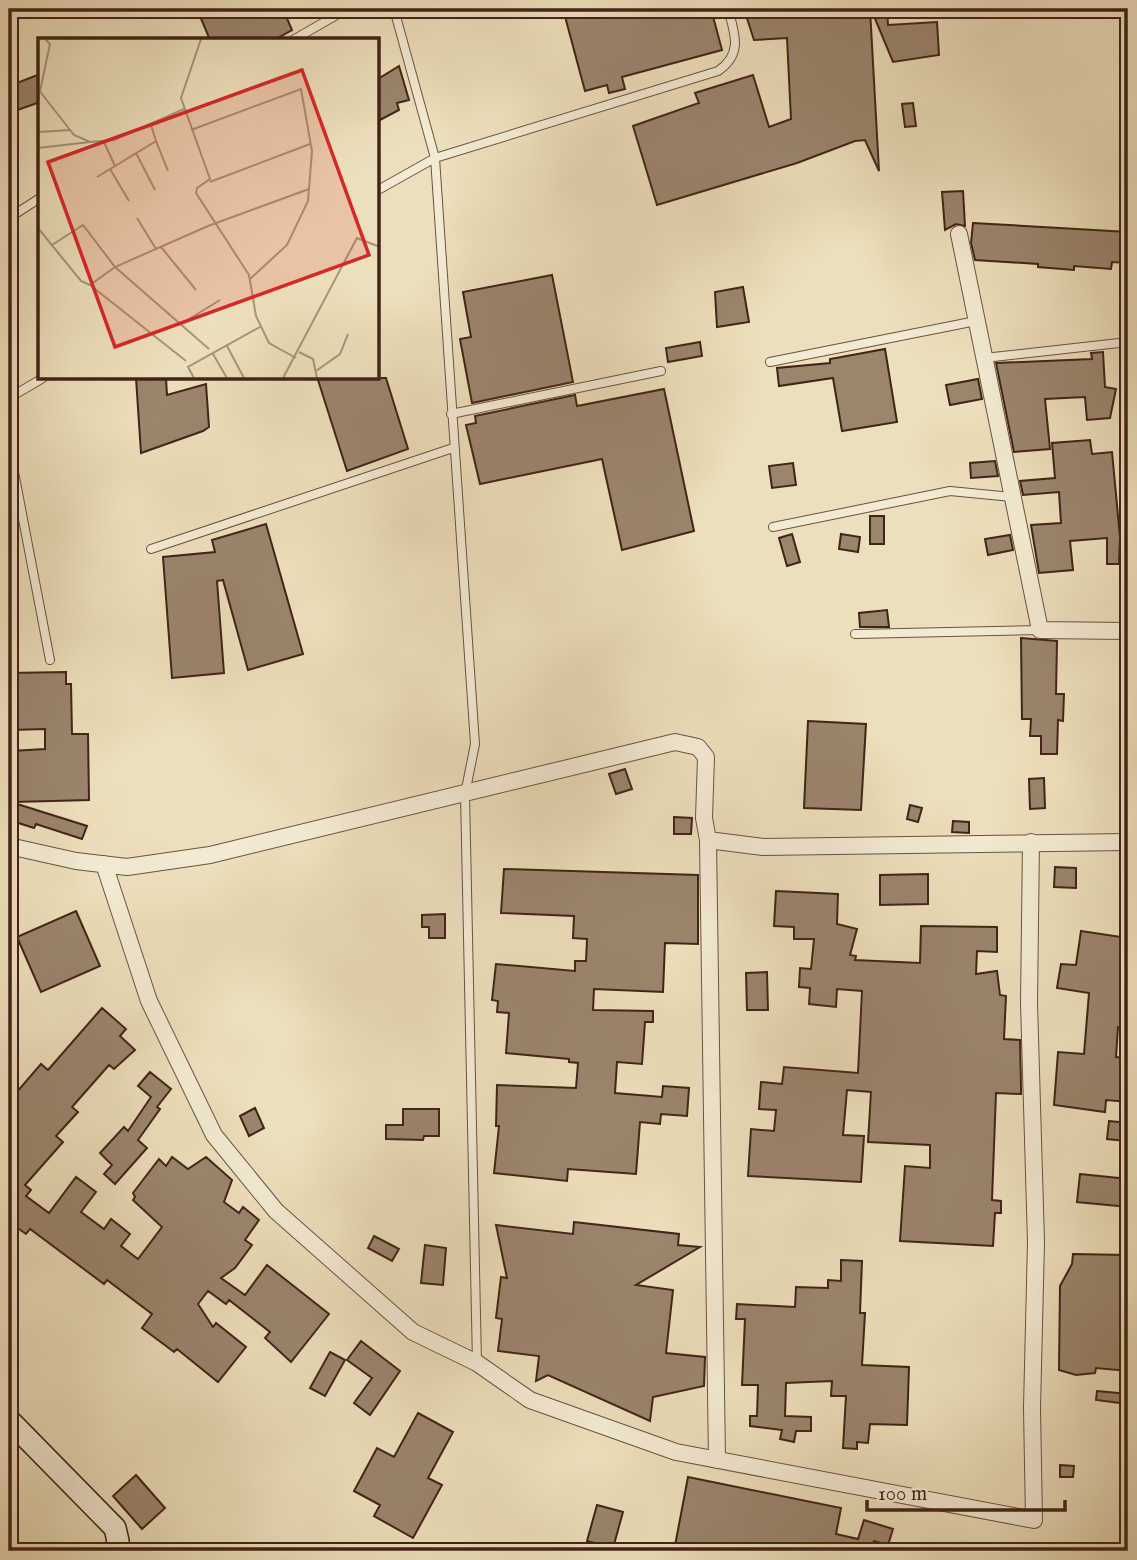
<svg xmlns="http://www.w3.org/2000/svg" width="1137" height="1560" font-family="'IM FELL English',serif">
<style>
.building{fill:#9a856d;stroke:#422318;stroke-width:2}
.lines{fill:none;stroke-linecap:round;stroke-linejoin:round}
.service-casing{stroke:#6c5241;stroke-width:10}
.minor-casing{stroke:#6c5241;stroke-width:18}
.secondary-casing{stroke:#422318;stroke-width:24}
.service{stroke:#f3ead3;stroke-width:8}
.minor{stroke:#f3ead3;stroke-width:16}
.secondary{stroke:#f3ead3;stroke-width:21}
.inset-road{fill:none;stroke:#a8947a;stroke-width:2}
.view{fill:#d62828;fill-opacity:0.15;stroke:#d62828;stroke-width:3.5}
.inset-edge{fill:none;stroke:#422318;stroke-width:3.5}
</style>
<rect width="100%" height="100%" fill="#ecdfbb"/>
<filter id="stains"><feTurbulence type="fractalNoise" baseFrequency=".00286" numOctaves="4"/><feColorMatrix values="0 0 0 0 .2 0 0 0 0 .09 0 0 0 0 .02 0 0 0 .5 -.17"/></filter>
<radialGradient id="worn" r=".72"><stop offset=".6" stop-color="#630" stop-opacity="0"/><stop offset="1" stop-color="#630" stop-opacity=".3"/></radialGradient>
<path class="building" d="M197,9H283L292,30L274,40H210Z
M563,9H576L578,14L597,9H711L722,50L622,77L625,89L609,93L607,85L585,91Z
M744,9H870L879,171L865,140L855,141L797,163L657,205L633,126L699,103L695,93L753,75L769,127L791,119L787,38L754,40Z
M871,9H887L888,25L937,22L939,55L893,62Z
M399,66L409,100L397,103L399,110L378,121V79Z
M40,74V102L15,111L9,86Z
M913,103L916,126L905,127L902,104Z
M963,191L965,226L956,224L945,230L942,192Z
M973,223L1128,232V263L1112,262L1111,269L1074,266V270L1038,267V264L975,260L971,243Z
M552,275L573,382L472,403L460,339L471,337L463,292Z
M743,287L749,322L717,327L715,292Z
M700,342L702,356L668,362L666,348Z
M885,349L897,422L842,431L833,378L779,386L777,368L830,363V359Z
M1103,352L1105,387L1116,389L1110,418L1087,420L1085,397L1045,399L1050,449L1014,452L996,363L1092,359L1091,353Z
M136,378H166L167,395L206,384L209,427L203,431L141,453Z
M325,378H386L408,449L347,471L318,380Z
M978,379L982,399L950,405L946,385Z
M664,389L694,531L622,550L602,459L480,484L466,425L476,423L475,416L575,395L577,406Z
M1090,440L1092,454L1112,452L1120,537L1119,564H1107V538L1070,541L1073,570L1039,573L1031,525L1061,523L1059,492L1023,495L1020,481L1055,478L1052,443Z
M995,461L998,476L971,478L970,463Z
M793,463L796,485L772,488L769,466Z
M870,516H884V544H870Z
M266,524L303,654L248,670L223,580L217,581L224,673L172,678L163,557L215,552L212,540Z
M792,534L800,562L787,566L779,538Z
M841,534L860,537L858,552L839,549Z
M1010,535L1013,550L988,555L985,539Z
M887,610L889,627H860L859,613Z
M1021,638L1057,641L1056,694H1064L1063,721L1058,720L1057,754H1041V736H1030L1031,719H1022Z
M66,672V684H71L72,734H88L89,800L14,802L11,751L45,749V729L12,730L9,673Z
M808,721L866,724L861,810L804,808Z
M625,769L632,789L616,794L609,774Z
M1044,778L1045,808L1030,809L1029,779Z
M14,803L87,826L82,839L36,824L34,828L9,820V808L14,810Z
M910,805L922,808L918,822L907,819Z
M674,817L692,818L691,834H674Z
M953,821L969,822V833L952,832Z
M1055,867L1076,868V888L1054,887Z
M504,869L698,875V944L665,943L663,992L594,989L593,1010L653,1011V1022H645L642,1064L617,1062L615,1093L662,1097L663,1086L689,1088L687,1116L661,1114L660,1124L640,1122L636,1174L568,1169L567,1181L494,1173L499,1126H496L497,1085L576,1088L578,1063L569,1062V1059L506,1053L509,1013L497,1012L498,1001L492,1000L496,964L575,971V961H586L587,939L573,938L574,916L501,913Z
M928,874V904L880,905V875Z
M776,891L838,894L837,924L857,929L850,955L856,956L855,960L920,963L921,926L997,927V952L977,951L976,974L997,971L1000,995L1006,996L1004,1039L1020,1040L1021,1087V1094L996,1093L992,1200L1001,1201V1213H995L993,1246L900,1241L905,1166L930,1168V1145L868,1142L871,1092L847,1090L843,1135L864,1136L861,1182L748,1176L751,1129L774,1131L776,1110L759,1109L761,1082L782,1084L784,1067L858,1073L862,991L837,989L836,1007L809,1004L810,988L799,987L800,968L811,969L814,939H794V927L774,926Z
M76,911L100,966L41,992L17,937Z
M445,914V938H429V927H422V915Z
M1081,931L1128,938V1028L1118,1027L1116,1057L1128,1058V1102L1106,1100L1105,1112L1054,1105L1058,1052L1084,1054L1089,993L1057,988L1061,964L1076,965Z
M767,972L768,1010H747L746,973Z
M102,1008L126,1029L120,1036L135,1050L114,1069L109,1065L72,1107L78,1112L56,1136L63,1142L25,1185L31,1190L26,1196L49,1213L76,1177L96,1192L81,1212L104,1229L111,1219L130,1234L121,1246L138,1259L162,1227L133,1200L135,1197L133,1193L159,1159L166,1166L172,1157L188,1169L206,1157L232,1180L224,1202L239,1213L243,1207L259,1220L245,1240L252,1245L235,1268L221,1278L245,1295L267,1265L329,1314L291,1362L265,1338L270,1332L229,1300L226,1304L208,1291L198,1304L213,1327L216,1323L246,1347L218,1382L177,1349L174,1352L142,1328L152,1314L107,1280L104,1284L30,1229L26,1234L9,1222V1101L41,1064L48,1070Z
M150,1072L171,1089L157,1107L160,1109L138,1140L147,1148L115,1184L104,1174L112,1165L100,1153L124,1127L128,1131L151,1097L138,1086Z
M255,1108L264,1128L249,1136L240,1116Z
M403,1109H439V1136H424L423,1140L386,1139V1125H403Z
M1109,1121L1128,1123L1126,1141L1107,1139Z
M1080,1174L1128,1179V1207L1077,1202Z
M574,1222L679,1234L678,1245L700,1247L636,1285L673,1290L666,1353L705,1357L704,1386L653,1397L650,1421L548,1375L536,1381L539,1356L498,1351L502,1319L496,1318L501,1277L507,1278L496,1225L573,1234Z
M374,1236L399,1249L392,1261L368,1248Z
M425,1245L446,1248L443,1285L421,1283Z
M1073,1254L1128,1255V1371L1096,1368L1095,1373L1076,1375L1059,1370L1060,1286L1072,1264Z
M841,1260L862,1261L860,1313H865L862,1365L909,1367L907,1425L870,1424L868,1443L857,1442V1449L843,1448L846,1396H831L832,1381L786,1383L785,1416L811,1417V1431H796L794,1442L780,1439L782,1430L750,1426V1416H757L758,1385H742L745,1319H736L737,1304L795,1307L796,1287L828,1288V1280L841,1281Z
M361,1341L400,1371L370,1415L354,1403L372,1378L347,1360Z
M330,1352L345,1360L325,1396L310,1388Z
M1097,1391L1128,1394V1404L1096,1400Z
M418,1413L453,1432L428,1478L442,1485L413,1538L374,1516L380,1505L354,1491L377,1448L394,1457Z
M1060,1465L1074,1466L1073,1477H1060Z
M136,1475L165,1508L142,1529L113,1496Z
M688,1477L841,1508L836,1534L858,1539L864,1520L893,1529L888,1545L874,1541L871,1551H674Z
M597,1505L623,1512L613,1548L587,1541Z"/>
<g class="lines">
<defs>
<path id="service" d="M394,9L435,158L475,744L465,794L477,1363
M293,40L347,9
M378,190L435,158L718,71C743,54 735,34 728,9
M9,218L40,198
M984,358L1128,342
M770,362L976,321
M9,398L43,378
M451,414L661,371
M9,446L50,660
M773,527L950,491L1012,497
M151,549L453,448
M855,634L1040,630"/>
<path id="minor" d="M959,234L1040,630L1128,631
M1128,391V430
M708,840L717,1460
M9,846L76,861L127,867L210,855L675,742L698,747L706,757L704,818L708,840L763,847L1128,842
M104,864L149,1001L214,1135L276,1211L413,1332L477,1363L530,1400L676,1452L1034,1520L1032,1408L1036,1242L1029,1003L1031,842"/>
<path id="secondary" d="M9,1420L115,1528L118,1541L115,1551"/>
</defs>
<use href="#service" class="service-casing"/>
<use href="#minor" class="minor-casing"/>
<use href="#secondary" class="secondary-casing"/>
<use href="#service" class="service"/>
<use href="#minor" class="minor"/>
<use href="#secondary" class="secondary"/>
</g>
<g transform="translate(38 38)">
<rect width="341" height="341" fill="#ecdfbb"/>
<path class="inset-road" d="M163,1L143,60L172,141L159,150L158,155L211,237L218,278L231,305L258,320M0,51L36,97L52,104L76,102L146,71M2,53L12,6L7,1M153,92L263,51L274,113L270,163L249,207L212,241M0,94L32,92M118,103L130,133M66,104L77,128M0,110L52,104M98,115L117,152M72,131L91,163M59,139L118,103L113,87M172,144L272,106M99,180L118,211M0,190L43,243L52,247L77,229L170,188L271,151M14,207L45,187L77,229L171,311M123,209L158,252M52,247L148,323M143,286L182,262M189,308L206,340M261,314L275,321L279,340M175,316L189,340M278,333L302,316L310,296M156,340L150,329L222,289M245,340L319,200L342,209"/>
<path class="view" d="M264,32L331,217L77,309L10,124Z"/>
<rect width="341" height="341" class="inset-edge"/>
</g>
<rect width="1137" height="1560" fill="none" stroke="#ecdfbb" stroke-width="35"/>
<rect x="10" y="10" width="1116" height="1539" fill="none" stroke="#422318" stroke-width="3.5"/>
<rect x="18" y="18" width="1102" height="1525" fill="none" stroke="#422318" stroke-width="2"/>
<path d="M867 1500v10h198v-10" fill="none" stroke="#422318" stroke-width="3.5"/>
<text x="878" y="1500" font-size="21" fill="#422318" stroke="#f3ead3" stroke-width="5" paint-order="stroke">100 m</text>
<rect width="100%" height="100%" filter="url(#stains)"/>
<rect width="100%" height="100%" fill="url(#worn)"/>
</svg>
